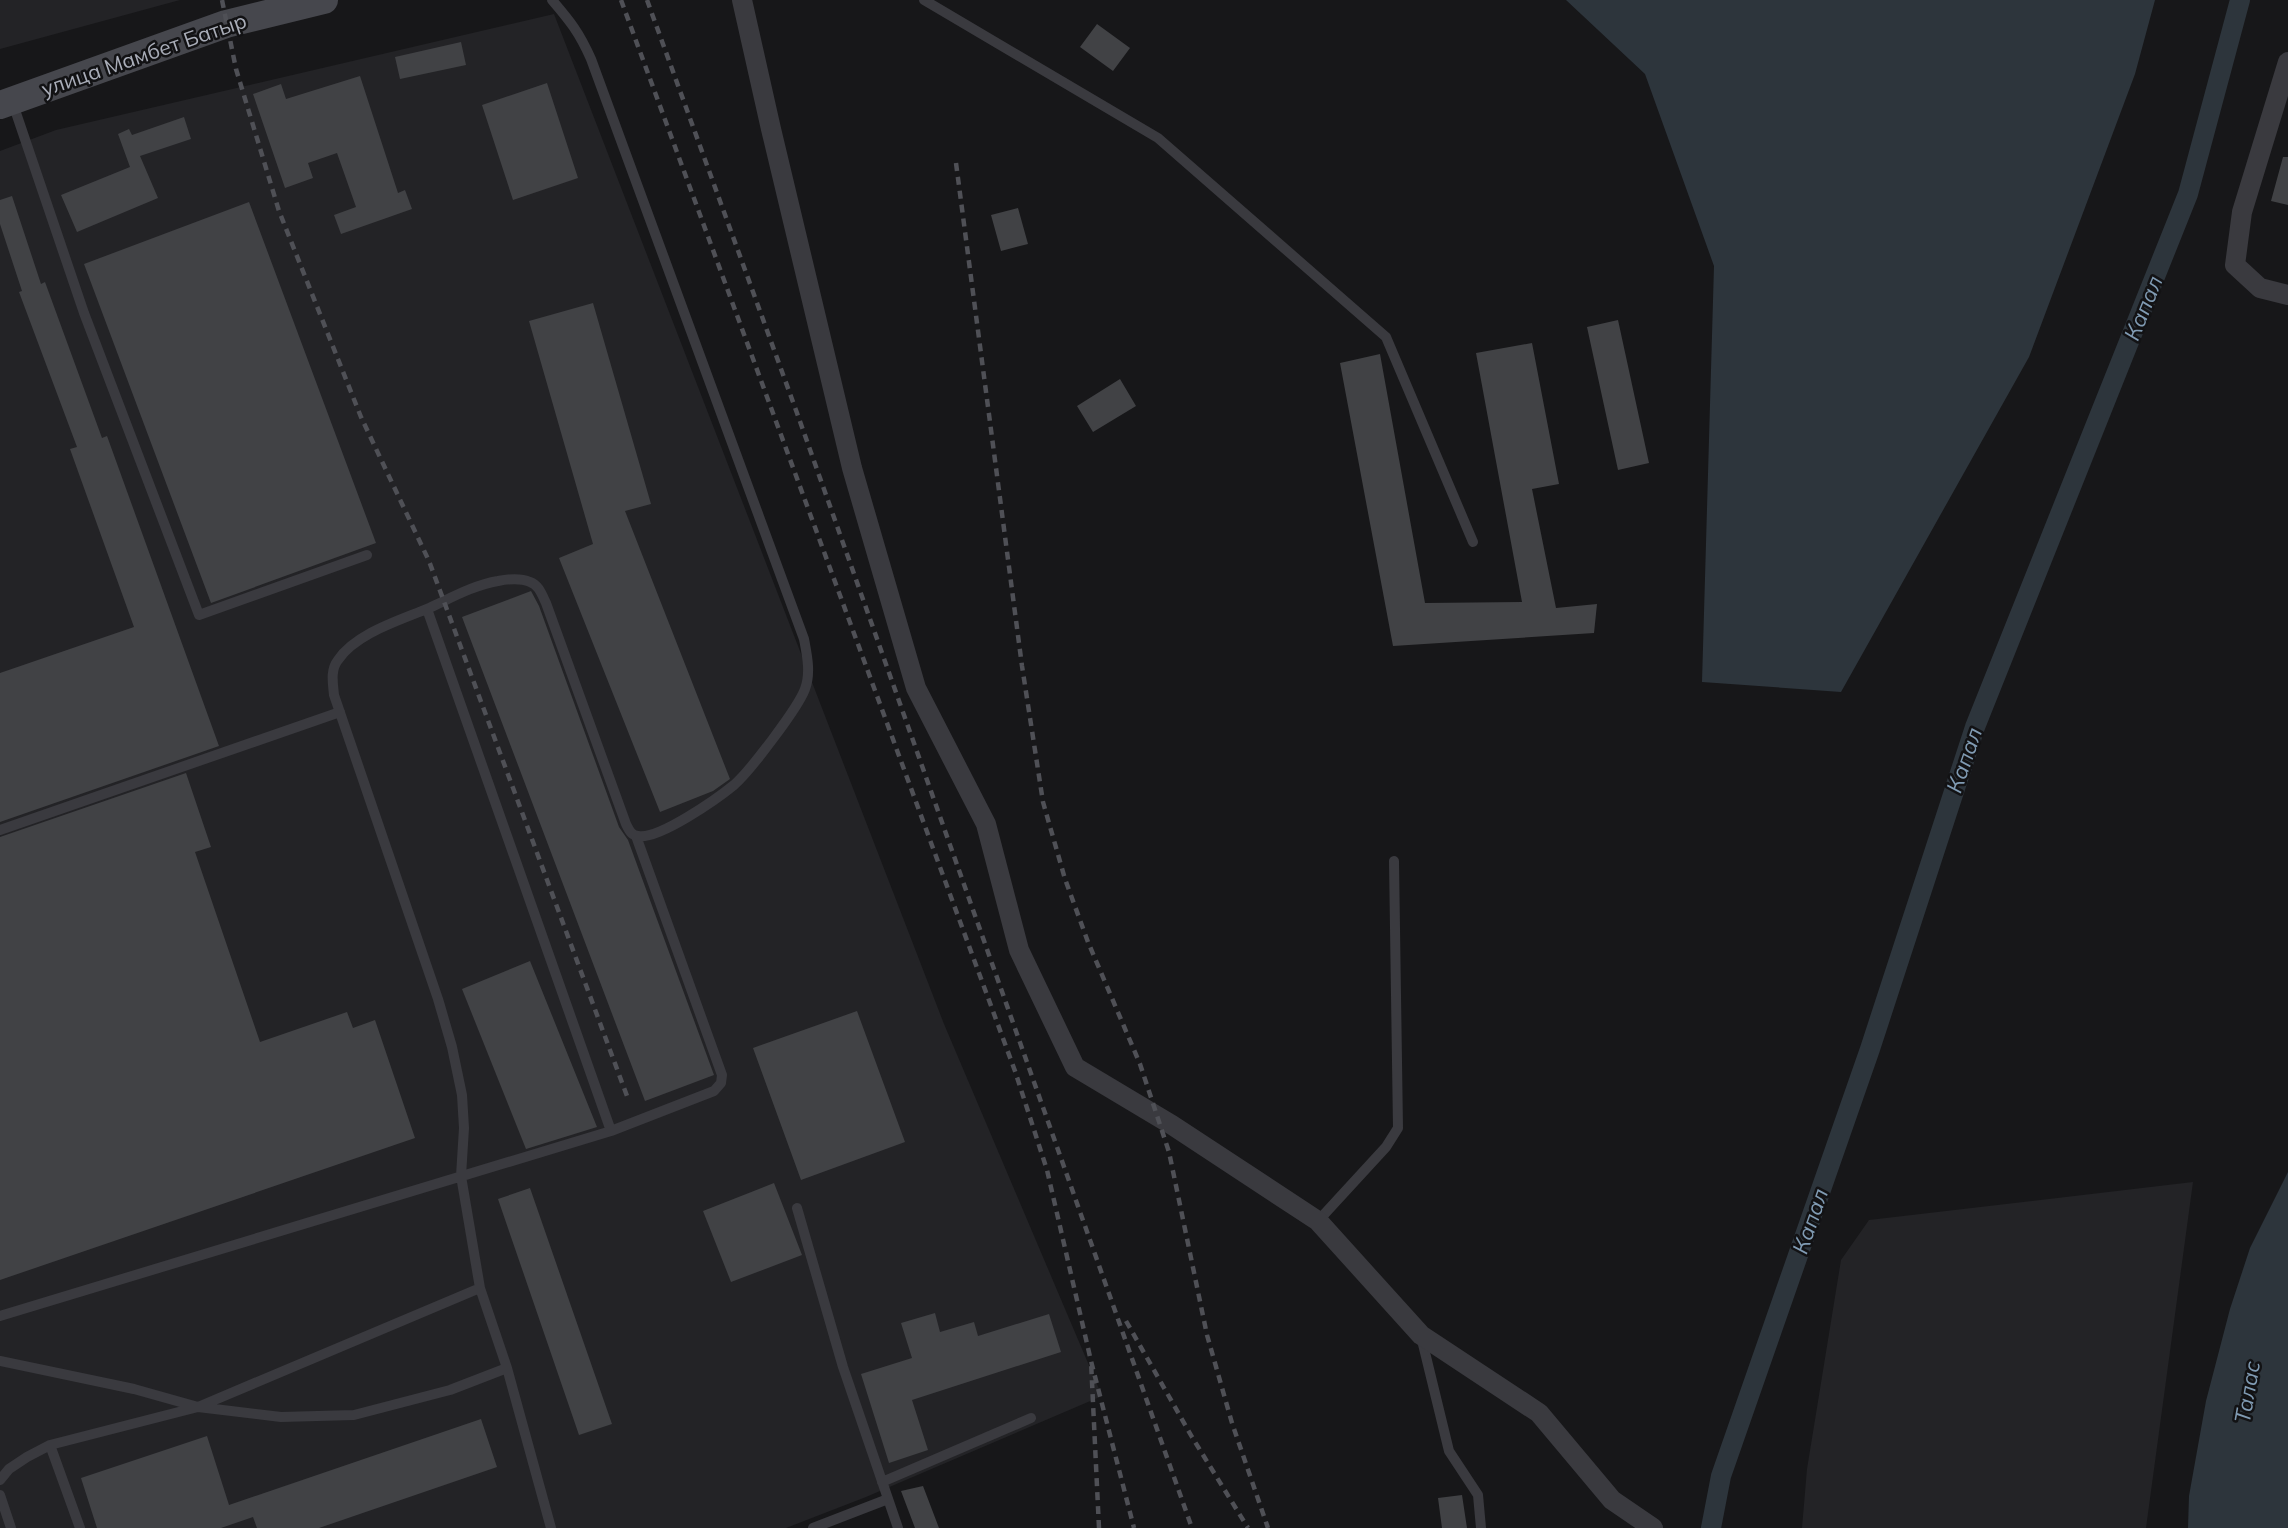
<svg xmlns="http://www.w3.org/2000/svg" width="2288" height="1528" font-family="Mulish,sans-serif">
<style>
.built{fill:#232326}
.water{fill:#2d353c}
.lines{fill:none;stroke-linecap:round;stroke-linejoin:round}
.canal{stroke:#2d353c;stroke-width:20}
.building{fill:#414245}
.service{stroke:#3a3a3f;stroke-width:10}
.minor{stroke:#3a3a3f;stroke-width:20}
.secondary{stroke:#46474d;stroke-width:28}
.rail{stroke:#4f5056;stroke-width:4.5;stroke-dasharray:8 6;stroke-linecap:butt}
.labels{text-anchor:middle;stroke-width:5;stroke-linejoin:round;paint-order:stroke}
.street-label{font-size:21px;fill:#a9adb8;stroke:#121214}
.water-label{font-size:22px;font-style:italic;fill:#809bb3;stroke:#121214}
</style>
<rect width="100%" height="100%" fill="#171719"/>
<path class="built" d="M0,0H180L0,49Z
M554,14L944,1024L1102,1396L866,1497L786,1528H0V151L56,130Z
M2193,1182L2146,1528H1802L1807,1469L1841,1260L1869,1220Z"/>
<path class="water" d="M1566,0H2155L2135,74L2029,357L1841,692L1702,682L1714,266L1645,74Z
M2288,1172V1528H2188L2189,1496L2206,1401L2230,1309L2250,1248Z"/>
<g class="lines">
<path class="canal" d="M1711,1528L1721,1476L1870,1049L1975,727L2188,194L2240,0"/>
</g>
<path class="building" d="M1097,24L1130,48L1113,71L1080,47Z
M461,42L466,65L400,79L395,57Z
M360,76L398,193L405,190L412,209L341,234L334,215L356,207L337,153L308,163L313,178L285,188L253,94L281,84L286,99Z
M547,83L578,178L513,200L482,105Z
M184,117L191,139L140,156L158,198L77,232L61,195L130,167L118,134L129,129L132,135Z
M2283,157H2288V205L2271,201Z
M12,196L41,284L45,282L102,438L107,436L219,746L0,822V673L134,627L70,449L77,447L19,292L22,291L0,224V200Z
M249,202L376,543L211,603L84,264Z
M1018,208L1028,244L1001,251L991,215Z
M593,303L651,504L625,511L730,779L713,791L660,812L559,558L593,544L529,321Z
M1618,320L1649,463L1618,470L1587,327Z
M1532,343L1559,484L1532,489L1556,608L1597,604L1594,633L1393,646L1340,363L1380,354L1425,603L1522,602L1476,353Z
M1120,379L1136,406L1093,432L1077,406Z
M531,591L539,606L619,827L628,840L714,1075L645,1101L462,617Z
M186,773L211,847L195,852L260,1042L347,1012L353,1028L375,1020L415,1138L0,1280V837Z
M530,961L597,1127L526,1149L462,989Z
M857,1011L905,1142L801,1180L753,1048Z
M774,1183L802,1255L731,1282L703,1211Z
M530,1188L612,1424L579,1435L498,1199Z
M935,1313L940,1332L974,1322L978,1336L1049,1314L1061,1352L912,1400L928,1450L889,1463L861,1374L912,1358L901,1323Z
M481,1419L497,1467L319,1528H257L253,1517L221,1528H97L81,1478L207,1436L229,1505Z
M923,1486L939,1528H915L901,1491Z
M1462,1495L1467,1528H1442L1438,1498Z"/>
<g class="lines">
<path class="service" d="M924,0L1158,138L1386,337L1473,542
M12,101L84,313L199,615L367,555
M427,609L611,1131
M0,830L340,712
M797,1208L843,1367L898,1528
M1318,1221L1386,1147L1398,1128L1394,861
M0,1316L611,1131L714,1091L721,1083L722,1075L636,836
M1421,1336L1449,1451L1478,1495L1481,1528
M0,1361L134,1389L198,1407L281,1417L354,1415L450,1390L507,1368
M50,1445L80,1528
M0,1480L9,1469L27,1457L50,1445L198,1407L480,1288
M882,1482L1031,1418
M0,1495L11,1528
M551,1528L507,1368L480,1288L461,1176L464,1128L462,1095L452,1047L438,999L334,695C333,684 330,670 338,660C356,633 401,620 429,608C451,598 474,585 498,581C508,579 521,578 530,582C539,585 542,595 546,603L626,824C629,830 631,835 638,836C659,840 718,798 734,785C750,771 798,708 805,689C811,673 807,655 804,639L591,59C579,32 570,21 552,0
M813,1528L888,1499"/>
<path class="minor" d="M742,0L771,129L852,468L916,688L986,824L1019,950L1075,1067L1172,1125L1318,1221L1421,1335L1539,1413L1612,1500L1653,1528
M2288,62L2242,212L2235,265L2260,288L2288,295"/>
<path class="secondary" d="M0,105L226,24L324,0"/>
<path class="rail" d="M222,0L236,69L279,211L361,417L429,561L627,1096
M621,0L1015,1071L1047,1170L1091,1361
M647,0L797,413L1192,1528
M956,163L1022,666L1043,802L1065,879L1088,942L1140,1064L1169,1152L1207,1335L1232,1423L1268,1528
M1126,1321L1192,1437L1248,1528
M1099,1528L1091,1361L1134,1528"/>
</g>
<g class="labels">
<g class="street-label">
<text transform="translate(144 55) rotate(-19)" y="7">улица Мамбет Батыр</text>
</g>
<g class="water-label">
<text transform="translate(2143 308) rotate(-68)" y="8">Капал</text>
<text transform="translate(1964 760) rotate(-71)" y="8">Капал</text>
<text transform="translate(1810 1221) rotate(-71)" y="8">Капал</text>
<text transform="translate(2247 1392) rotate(-80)" y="8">Талас</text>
</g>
</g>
</svg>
